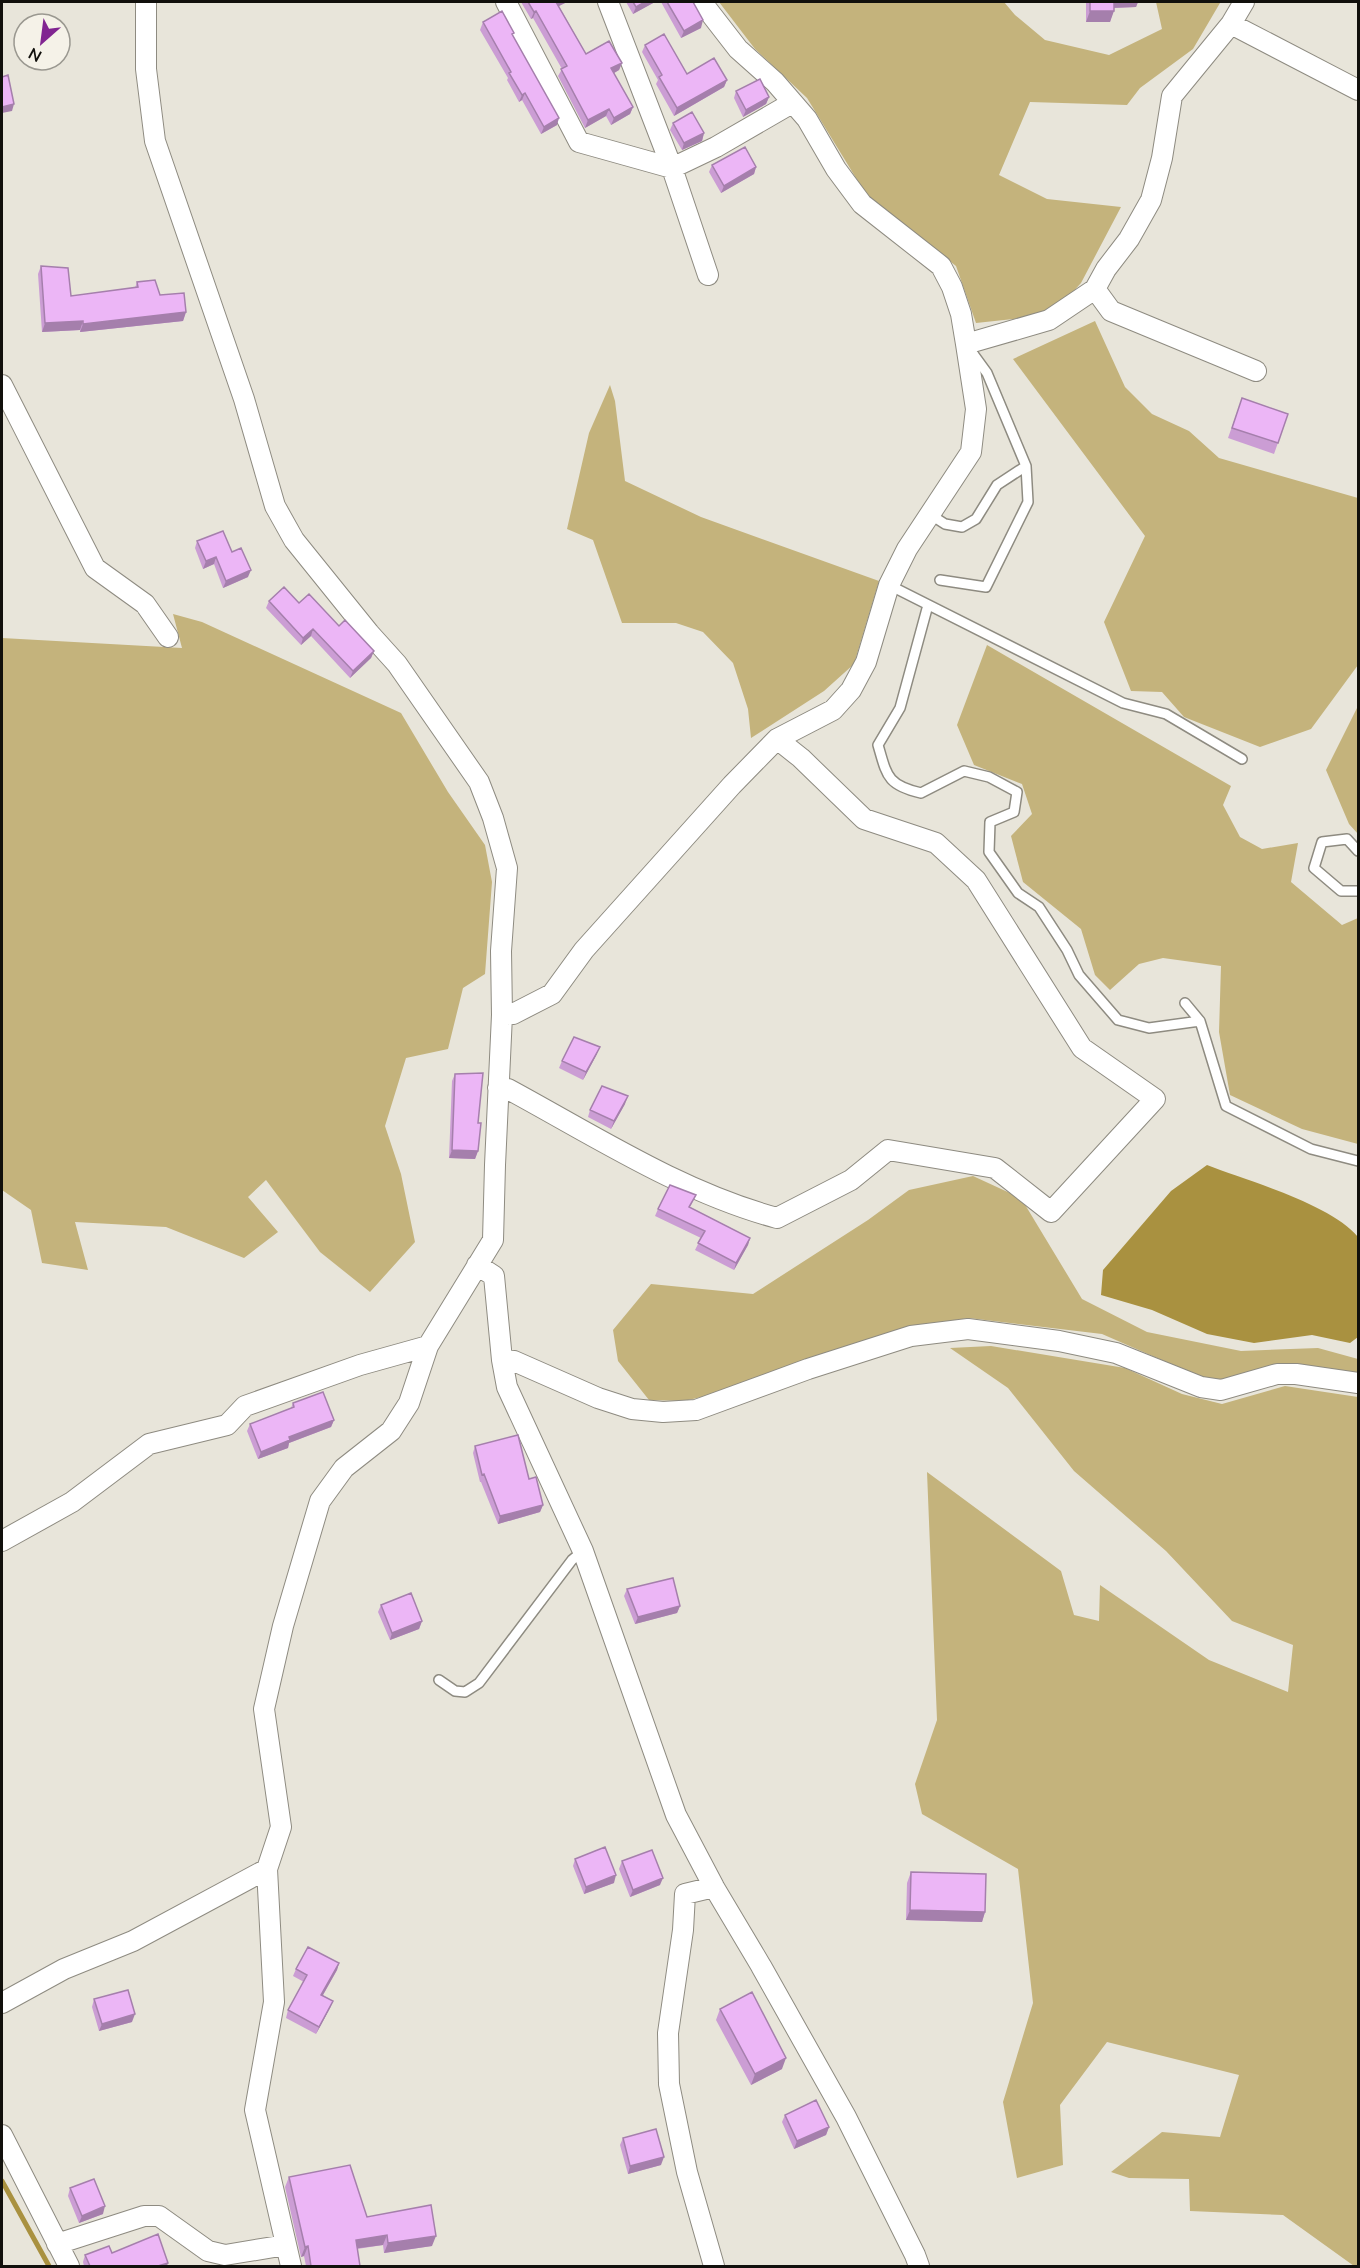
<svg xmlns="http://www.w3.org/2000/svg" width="1360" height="2268" font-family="Mulish,sans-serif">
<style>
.green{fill:#c4b37c}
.water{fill:#a99140}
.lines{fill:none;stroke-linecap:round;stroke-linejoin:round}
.stream{stroke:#a99140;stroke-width:5}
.lane-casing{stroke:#8e8b81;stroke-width:12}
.street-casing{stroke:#8e8b81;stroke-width:22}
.lane{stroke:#fff;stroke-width:9}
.street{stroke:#fff;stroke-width:20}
.wall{fill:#cb9dd4}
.shaded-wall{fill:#a57fac}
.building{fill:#ecb6f6;stroke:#a57fac;stroke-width:1.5}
</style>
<rect width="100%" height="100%" fill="#e8e5da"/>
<path class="green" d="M719,2H1004L1015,15L1045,40L1109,55L1162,29L1156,2L1220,3L1193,49L1140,88L1127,105L1030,102L999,175L1047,199L1121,207L1081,283L1052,315L976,323L956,266L867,196L807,98L755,49Z
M1095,321L1125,387L1152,414L1189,431L1219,458L1358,498V665L1311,729L1260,747L1184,717L1162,692L1131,691L1104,622L1145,536L1013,359Z
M610,385L615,401L625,481L701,517L879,581L854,664L824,691L751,738L748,709L733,663L703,632L676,623H622L593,540L567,529L589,433Z
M173,614L202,622L401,713L448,792L485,845L492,882L485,974L463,988L448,1049L406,1058L385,1126L401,1174L415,1242L370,1292L320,1252L266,1180L248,1197L278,1232L244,1258L166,1227L75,1222L88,1270L42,1263L31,1210L2,1190V638L182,648Z
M987,645L1231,786L1223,805L1240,837L1262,849L1298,843L1291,882L1342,925L1358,918V1144L1302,1129L1230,1095L1219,1032L1221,966L1163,958L1139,964L1110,990L1095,975L1081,929L1023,882L1011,836L1032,814L1022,784L974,765L957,725Z
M1358,706V834L1349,824L1326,770Z
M973,1176L1021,1198L1082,1299L1147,1332L1241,1351L1318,1348L1358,1359V1377L1218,1381L1196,1375L1102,1334L969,1318L911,1327L723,1392L684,1401L649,1400L618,1361L613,1330L651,1284L753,1294L868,1220L909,1190Z
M991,1346L1125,1368L1182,1394L1222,1404L1285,1386L1358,1397V2266H1354L1283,2215L1190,2211L1189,2179L1129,2178L1111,2172L1162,2132L1220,2137L1239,2075L1107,2042L1060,2105L1063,2165L1017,2178L1003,2102L1033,2003L1018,1869L922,1814L915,1784L937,1720L927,1472L1061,1571L1074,1615L1099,1621L1100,1585L1209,1660L1288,1692L1293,1645L1232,1621L1166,1551L1074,1471L1008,1388L950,1348Z"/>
<path class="water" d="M1207,1165C1248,1181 1331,1204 1358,1237V1337L1350,1343L1312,1335L1254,1343L1207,1334L1152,1310L1101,1295L1103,1270L1171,1191Z"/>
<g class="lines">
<path class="stream" d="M2,2181L49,2266"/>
<defs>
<path id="lane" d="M931,515L945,524L962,527L976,519L997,485L1026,466
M940,580L986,587L1028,502L1026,466L987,373L971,351
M889,585L1123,703L1166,714L1242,759
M928,605L900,708L878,745C887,776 887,785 921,793L964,771L989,777L1017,792L1014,812L990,822L989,852L1018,893L1039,907L1067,950L1079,975L1118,1020L1149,1028L1200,1021L1185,1003
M1358,851L1347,839L1322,842L1314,868L1341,891H1358
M1200,1021L1226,1106L1311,1149L1358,1161
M439,1680L455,1691L465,1692L479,1683L572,1560L583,1551"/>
<path id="street" d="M146,2V69L155,141L244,399L275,506L294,540L369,633L397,664L479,782L493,818L507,868L501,951L502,1015L495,1165L493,1240L428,1346L409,1403L391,1431L344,1468L320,1501L283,1626L264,1709L281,1827L267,1869L274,2002L255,2110L291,2266
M506,2L579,142L672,168L716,147L792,103
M608,2L672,168L708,275
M1231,24L1358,90
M1095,289L1111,311L1256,371
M966,344L1049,320L1095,289L1106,269L1129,239L1151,200L1162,158L1172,96L1231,24L1244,2
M2,385L95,568L145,604L168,637
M502,1015L513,1014L552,994L584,950L732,785L777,739L833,710L851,690L866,662L889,585L907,549L971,452L976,409L966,344L961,314L952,287L941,266L862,204L836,169L807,119L775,82L738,49L707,9L704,2
M498,1088L508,1089C595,1136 681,1192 777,1218L851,1180L888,1150L995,1168L1051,1212L1155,1099L1082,1048L976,880L936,843L864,819L801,758L777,739
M477,1265L494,1276L502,1360L507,1387L583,1551L676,1815L714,1887L761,1966L846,2117L915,2255L919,2266
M502,1360L514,1361L598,1398L632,1409L663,1412L696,1410L808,1369L911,1336L968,1329L1059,1341L1116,1353L1201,1387L1221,1390L1277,1374H1296L1358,1383
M2,1541L72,1502L149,1444L227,1425L245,1406L360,1365L428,1346
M714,1887L685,1894L683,1930L668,2033L669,2084L687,2172L714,2266
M2,2003L64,1969L133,1941L267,1869
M2,2135L69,2266
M57,2244L144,2216H159L208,2251L225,2255L286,2245"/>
</defs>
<use href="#lane" class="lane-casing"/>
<use href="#street" class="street-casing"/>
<use href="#lane" class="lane"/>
<use href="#street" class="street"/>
</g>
<path class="wall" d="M521,2H567L559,6L586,54L622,63L619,70L614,73L633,107L630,114L611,125L606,116L585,128L558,76L562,69L533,18L531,19Z
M626,2H655L633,14Z
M661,2H693L701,28L681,38Z
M1016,2H1138L1136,7L1114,8L1110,22H1086V3Z
M483,22L513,36L557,125L541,134L522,100L519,102L507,80L508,78L480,30Z
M645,45L687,74L727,80L724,87L674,116L656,84L658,80L642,52Z
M736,91L769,97L766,104L743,117L734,98Z
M673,123L704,133L702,141L682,150L670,130Z
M712,165L756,167L754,174L721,193L709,172Z
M41,266L71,296L135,288L137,282L186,312L183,321L80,332V330L42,332L38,274Z
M1242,398L1288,414L1274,454L1228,438Z
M197,541L232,552L248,577L223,588L214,564L203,569L195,548Z
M269,601L299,603L339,626L374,651L371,658L350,678L311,636L301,645L266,608Z
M597,1054L583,1080L559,1068L562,1061Z
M455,1074L478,1151L475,1159L449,1158L452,1081Z
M625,1104L611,1129L588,1117L590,1110Z
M696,1195L690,1207L750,1238L748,1245L734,1270L695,1250L701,1238L655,1216L658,1209Z
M293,1403L334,1420L331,1427L289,1443L288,1448L258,1459L247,1431L250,1424L291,1408Z
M475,1446L529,1479L543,1505L540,1512L498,1524L481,1482H480L473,1453Z
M627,1589L680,1606L677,1613L635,1624L624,1596Z
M381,1605L422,1621L419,1629L390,1640L378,1612Z
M575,1859L614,1883L584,1894L573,1866Z
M622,1861L660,1885L630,1897L619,1869Z
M911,1872L985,1912L982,1922L906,1920L907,1883Z
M339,1963L337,1970L323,1995L333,2001L330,2008L316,2034L286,2018L288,2010L304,1982L293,1976L296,1969Z
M94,1999L132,2022L99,2031L92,2007Z
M720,2009L782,2069L751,2085L716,2020Z
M785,2115L829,2127L826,2135L794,2149L782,2122Z
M623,2138L661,2165L628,2174L620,2145Z
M289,2177L367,2217L432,2246L384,2253L383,2245L357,2249L360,2266H306L304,2256L301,2257L285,2187Z
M70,2188L103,2214L79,2223L68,2196Z
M112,2253L167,2266H84L83,2262L85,2255Z"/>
<path class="shaded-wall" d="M557,2H567L553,9Z
M645,2H655L633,14L636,7Z
M1016,2H1086V3Z
M1112,2H1138L1136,7L1110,8Z
M536,11L533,18L531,19L534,12Z
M1090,11H1114L1110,22H1086Z
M703,20L701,28L681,38L684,31Z
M622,63L619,70L609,76L611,68Z
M727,80L724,87L674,116L677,108Z
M525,93L522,100L519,102L522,95Z
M769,97L766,104L743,117L746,110Z
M14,104L12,111L2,113V107Z
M633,107L630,114L611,125L614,118Z
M609,109L606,116L585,128L588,120Z
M559,118L557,125L541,134L544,127Z
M704,133L702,141L682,150L684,143Z
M756,167L754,174L721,193L724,186Z
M186,312L183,321L80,332L83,324Z
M83,321L80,330L42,332L45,323Z
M216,557L214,564L203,569L206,561Z
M251,570L248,577L223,588L226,581Z
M313,629L311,636L301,645L303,638Z
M374,651L371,658L350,678L353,671Z
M600,1047L597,1054L583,1080L586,1072Z
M628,1096L625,1104L611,1129L614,1121Z
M452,1150L478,1151L475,1159L449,1158Z
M750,1238L748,1245L734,1270L736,1263Z
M334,1420L331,1427L289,1443L288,1448L258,1459L261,1452L289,1437Z
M543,1505L540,1512L498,1524L500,1516Z
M680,1606L677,1613L635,1624L638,1617Z
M422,1621L419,1629L390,1640L392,1633Z
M616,1875L614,1883L584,1894L586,1887Z
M663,1878L660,1885L630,1897L633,1890Z
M910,1910L985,1912L982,1922L906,1920Z
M339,1963L337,1970L319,2002L321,1995Z
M333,2001L330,2008L316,2034L319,2027Z
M135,2014L132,2022L99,2031L102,2024Z
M786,2058L782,2069L751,2085L755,2074Z
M829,2127L826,2135L794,2149L797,2141Z
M664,2157L661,2165L628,2174L630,2166Z
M105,2206L103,2214L79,2223L82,2216Z
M387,2235L383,2245L352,2249L356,2240Z
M436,2236L432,2246L384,2253L388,2243Z
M308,2246L304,2256L301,2257L305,2247Z
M168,2263L167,2266H158Z"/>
<path class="building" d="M528,2H557H556L586,54L609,41L622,63L611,68L633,107L614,118L609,109L588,120L561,69L567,66L536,11L534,12Z
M633,2H645L636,7Z
M667,2H693L703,20L684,31Z
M1090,2H1114V11H1090Z
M502,11L514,33L512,34L559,118L544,127L525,93L522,95L509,73L511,72L483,22Z
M664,34L687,74L714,58L727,80L677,108L659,77L662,75L645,45Z
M8,75L14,104L2,107V77Z
M760,79L769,97L746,110L736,91Z
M692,112L704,133L684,143L673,123Z
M745,147L756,167L724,186L712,165Z
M41,266L68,268L71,296L138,287L137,282L155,280L160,295L184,293L186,312L83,324V321L45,323Z
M1242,398L1288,414L1278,443L1232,428Z
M223,531L232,552L241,548L251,570L226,581L216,557L206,561L197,541Z
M284,587L299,603L309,594L339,626L345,620L374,651L353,671L313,629L303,638L269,601Z
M574,1037L600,1047L586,1072L562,1061Z
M483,1073L478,1123H481L478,1151L452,1150L455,1074Z
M602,1086L628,1096L614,1121L590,1110Z
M670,1185L696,1195L689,1207L750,1238L736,1263L698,1243L705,1231L658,1209Z
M323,1392L334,1420L289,1437L290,1440L261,1452L250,1424L294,1407L293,1403Z
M518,1435L529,1479L536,1477L543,1505L500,1516L484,1474L482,1475L475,1446Z
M673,1578L680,1606L638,1617L627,1589Z
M411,1593L422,1621L392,1633L381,1605Z
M605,1847L616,1875L586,1887L575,1859Z
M652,1850L663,1878L633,1890L622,1861Z
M911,1872L986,1874L985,1912L910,1910Z
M308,1947L339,1963L321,1995L333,2001L319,2027L288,2010L307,1975L296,1969Z
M128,1990L135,2014L102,2024L94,1999Z
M752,1992L786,2058L755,2074L720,2009Z
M816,2100L829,2127L797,2141L785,2115Z
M656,2129L664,2157L630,2166L623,2138Z
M350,2165L367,2217L431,2205L436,2236L388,2243L387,2235L356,2240L360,2266H311L308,2246L305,2247L289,2177Z
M94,2179L105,2206L82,2216L70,2188Z
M158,2234L168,2263L158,2266H90L85,2255L109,2246L112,2253Z"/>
<rect width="1360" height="2268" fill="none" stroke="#11100c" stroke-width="6"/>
<g transform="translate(42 42) rotate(208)"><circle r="28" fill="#f5f2e8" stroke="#9a9890" stroke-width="1.5"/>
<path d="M0-4.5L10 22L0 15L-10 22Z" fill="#812591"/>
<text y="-9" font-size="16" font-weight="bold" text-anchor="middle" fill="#11100c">N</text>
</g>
</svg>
